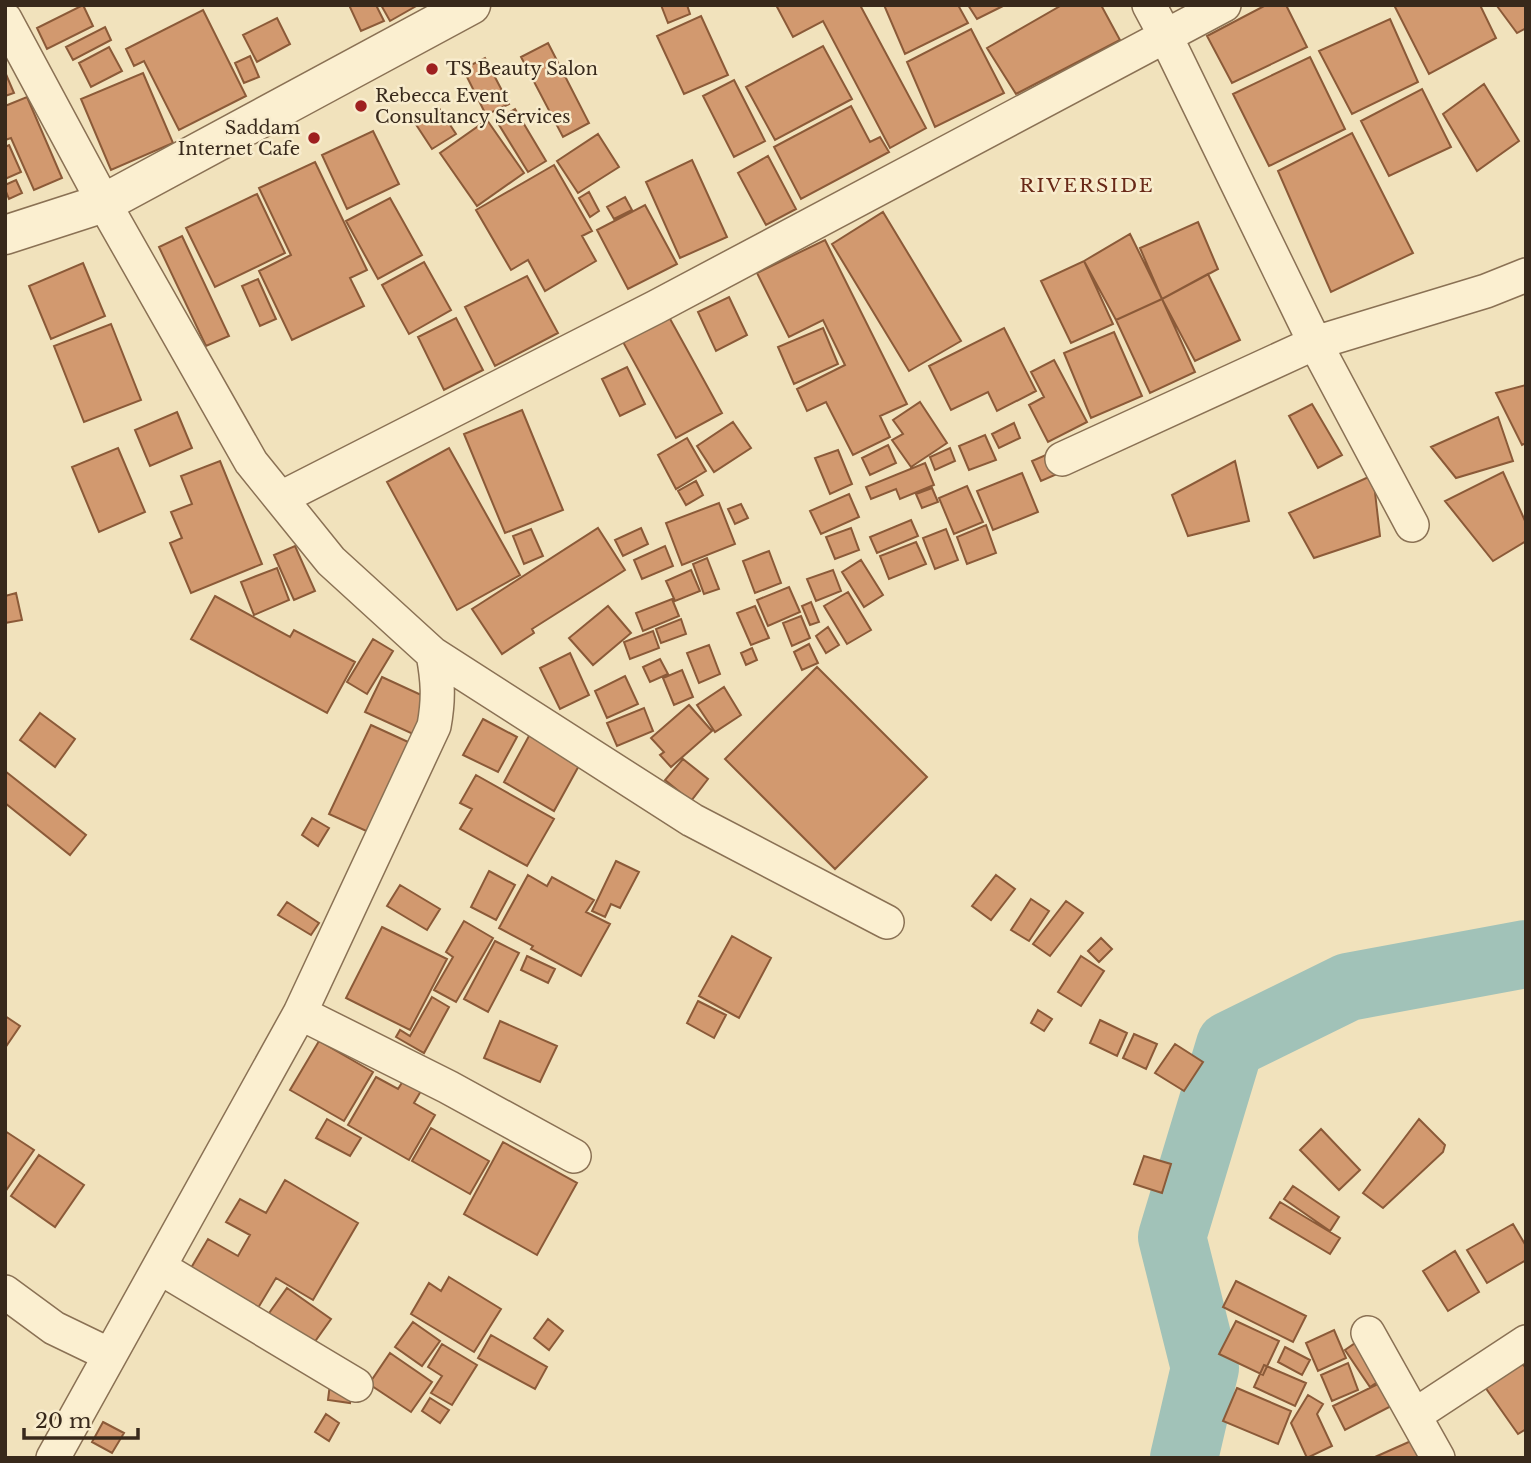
<svg xmlns="http://www.w3.org/2000/svg" width="1531" height="1463" font-family="'Libre Baskerville',serif">
<style>
.lines{fill:none;stroke-linecap:round;stroke-linejoin:round}
.river{stroke:#a1c2b8;stroke-width:68}
.building{fill:#d2996f;stroke:#8b5a38;stroke-width:2}
.minor-casing{stroke:#8a7154;stroke-width:36}
.tertiary-casing{stroke:#8a7154;stroke-width:41}
.minor{stroke:#fbefd0;stroke-width:33}
.tertiary{stroke:#fbefd0;stroke-width:38}
.poi-dot{fill:#9e2020;stroke:#f8eccd;stroke-width:2.5}
.labels{text-anchor:middle;stroke-width:5;stroke-linejoin:round;paint-order:stroke}
.poi-label{font-size:18px;fill:#38291b;stroke:#f8eccd;text-anchor:start}
.neighbourhood-label{font-size:19px;letter-spacing:2px;fill:#682817;stroke:#f8eccd}
</style>
<rect width="100%" height="100%" fill="#f1e2bc"/>
<g class="lines">
<path class="river" d="M1184,1458L1205,1368L1172,1237L1230,1045L1348,987L1526,954"/>
</g>
<path class="building" d="M83,5L93,26L47,49L37,28Z
M349,5H376L384,21L361,31Z
M381,5H418L390,21Z
M661,5H687L690,14L668,23Z
M776,5H860L926,128L890,148L823,21L793,37Z
M884,5H958L968,23L905,54Z
M968,5H1005L977,19Z
M1062,5H1101L1120,40L1016,94L987,48Z
M1266,5H1286L1307,47L1232,83L1207,36Z
M1394,5H1480L1496,38L1429,74Z
M1526,5V28L1517,33L1497,6Z
M203,10L246,96L179,130L144,61L134,66L126,49Z
M701,16L728,75L684,94L657,36Z
M277,18L290,44L257,62L243,35Z
M1390,19L1418,82L1352,114L1319,51Z
M105,27L111,40L73,60L66,47Z
M971,29L1004,93L935,127L907,62Z
M548,43L589,123L563,137L521,57Z
M823,46L852,99L775,140L746,87Z
M109,47L122,71L91,87L79,63Z
M250,56L259,77L244,83L235,63Z
M1310,57L1345,129L1269,166L1233,94Z
M485,58L509,104L486,115L463,69Z
M5,72L14,93L5,96Z
M143,73L173,143L111,170L81,99Z
M734,80L765,141L734,157L703,96Z
M1484,84L1519,141L1477,171L1443,114Z
M1422,89L1451,147L1389,176L1361,121Z
M27,97L62,178L34,190L11,138L5,140V106Z
M851,106L870,142L880,137L889,152L801,199L774,147Z
M439,108L456,134L432,149L415,123Z
M515,109L546,161L528,172L496,120Z
M487,120L524,173L477,206L440,153Z
M373,131L399,184L347,209L322,155Z
M1352,133L1413,253L1331,292L1278,171Z
M598,134L619,167L578,193L557,161Z
M9,145L21,172L5,179V147Z
M768,156L796,209L766,225L738,173Z
M692,160L727,237L680,258L646,182Z
M315,162L367,270L350,278L364,306L292,340L259,271L291,255L259,188Z
M554,165L592,231L582,236L596,261L545,291L528,260L511,270L476,210Z
M16,180L22,193L9,199L5,189V185Z
M589,192L599,211L590,217L579,198Z
M257,194L285,253L215,287L186,228Z
M625,197L632,210L614,219L607,207Z
M390,198L422,255L378,279L346,221Z
M645,205L677,264L628,289L597,230Z
M883,212L961,341L909,371L832,244Z
M1198,222L1218,269L1162,299L1140,248Z
M1130,234L1162,299L1116,320L1084,261Z
M182,236L229,336L206,346L159,247Z
M825,240L907,404L880,416L890,437L853,455L826,402L807,411L797,389L845,365L823,320L789,337L757,273Z
M1084,261L1113,324L1071,343L1041,281Z
M424,262L451,310L409,334L382,285Z
M83,263L105,316L51,339L29,286Z
M1208,274L1240,340L1195,361L1162,299Z
M527,276L558,333L495,366L465,307Z
M258,279L276,319L260,326L242,286Z
M729,297L747,335L716,351L698,312Z
M1162,299L1195,372L1150,393L1116,320Z
M669,317L722,413L676,438L623,342Z
M456,318L483,370L444,390L418,337Z
M111,324L141,400L84,422L54,346Z
M823,328L838,364L794,384L778,347Z
M1004,328L1036,391L997,411L988,392L951,410L929,366Z
M1114,332L1142,396L1091,418L1064,353Z
M1054,360L1087,422L1048,442L1029,405L1044,397L1031,372Z
M627,367L645,404L620,416L602,379Z
M1526,385V443L1522,445L1496,393Z
M920,402L947,443L911,467L892,440L903,434L893,420Z
M1312,404L1342,455L1318,468L1289,416Z
M522,410L563,510L505,533L464,434Z
M177,412L192,448L150,466L135,430Z
M1498,417L1513,461L1456,478L1431,447Z
M733,422L751,448L714,472L697,446Z
M1014,423L1020,438L999,448L992,434Z
M985,435L996,460L969,470L959,446Z
M687,438L706,471L676,489L658,455Z
M888,445L896,463L870,475L862,458Z
M118,448L145,512L99,532L72,467Z
M449,448L520,575L457,610L387,482Z
M950,448L955,461L935,470L930,457Z
M838,450L852,484L830,494L815,458Z
M1055,451L1064,471L1041,481L1032,461Z
M220,461L262,564L191,593L170,543L182,538L171,512L192,504L181,476Z
M1235,461L1249,521L1188,536L1172,495Z
M925,463L934,485L900,499L896,489L871,499L866,487Z
M1503,472L1526,523V541L1493,561L1445,501Z
M1022,473L1038,512L993,530L977,491Z
M1373,475L1380,536L1314,558L1289,513Z
M696,481L703,495L686,505L678,491Z
M967,486L983,522L954,534L939,498Z
M932,488L938,502L922,508L916,494Z
M849,494L859,517L821,534L810,511Z
M719,503L735,544L682,565L666,523Z
M741,504L748,518L735,524L728,509Z
M911,520L918,536L877,553L870,537Z
M986,525L996,553L967,564L957,537Z
M598,528L625,570L532,629L534,633L502,654L472,609Z
M641,528L648,544L623,556L615,540Z
M851,528L859,550L835,559L826,537Z
M531,529L543,556L524,564L513,536Z
M946,529L958,560L935,569L923,538Z
M916,542L926,564L889,579L880,556Z
M295,546L315,591L294,600L274,555Z
M665,546L673,566L642,579L634,560Z
M769,551L781,583L755,593L743,561Z
M707,558L719,589L704,594L693,564Z
M861,560L883,595L864,607L842,572Z
M277,568L289,600L254,615L241,582Z
M691,570L700,591L675,601L666,581Z
M833,570L841,591L816,601L807,579Z
M789,587L800,612L768,626L757,600Z
M848,592L871,630L847,644L824,606Z
M16,593L22,620L5,623V596Z
M215,596L290,637L294,630L355,662L327,713L191,639Z
M672,599L679,616L643,631L636,613Z
M811,602L819,622L810,625L802,606Z
M608,606L631,633L593,665L569,638Z
M755,606L769,638L751,645L737,613Z
M801,616L810,638L792,646L783,623Z
M681,619L686,634L661,643L656,629Z
M828,627L839,645L826,653L816,636Z
M653,631L659,648L630,659L624,642Z
M373,639L393,651L367,694L347,682Z
M809,644L818,663L802,670L794,652Z
M709,645L720,674L699,683L687,653Z
M752,648L757,660L746,665L741,653Z
M570,653L589,695L560,709L540,668Z
M660,659L668,674L650,682L643,667Z
M817,667L927,777L835,869L725,759Z
M682,670L693,697L674,705L663,678Z
M625,676L638,704L607,718L595,691Z
M382,677L430,699L413,734L365,712Z
M724,687L741,715L715,732L697,705Z
M689,705L712,731L671,767L660,755L664,752L651,738Z
M644,708L653,731L617,746L607,723Z
M40,713L75,739L55,767L20,740Z
M483,719L517,737L498,772L463,755Z
M371,725L417,746L375,835L329,814Z
M530,734L581,762L554,811L504,782Z
M683,759L708,779L691,801L665,780Z
M5,771L86,835L70,855L5,803Z
M476,775L554,819L527,866L460,829L472,809L460,803Z
M312,818L329,828L318,846L302,835Z
M616,861L639,872L620,908L611,904L605,917L592,911Z
M489,871L515,885L496,920L471,907Z
M528,875L547,886L552,877L594,900L586,912L610,924L581,976L531,949L533,946L499,928Z
M996,875L1015,889L991,920L972,906Z
M400,885L440,909L427,930L387,906Z
M1031,899L1049,911L1029,941L1011,930Z
M1066,901L1083,913L1050,956L1033,944Z
M287,902L319,923L311,935L278,915Z
M464,921L493,938L456,1002L434,990L453,957L446,952Z
M382,927L447,959L410,1030L346,998Z
M732,936L771,958L739,1018L699,996Z
M1101,938L1112,949L1099,962L1088,951Z
M495,941L519,953L488,1012L464,999Z
M527,956L555,969L548,983L521,970Z
M1081,956L1104,971L1081,1006L1058,992Z
M432,997L449,1007L424,1053L396,1037L400,1030L410,1036Z
M698,1001L726,1015L714,1038L687,1023Z
M1038,1010L1052,1019L1044,1031L1031,1023Z
M5,1016L20,1026L5,1048Z
M1100,1020L1127,1033L1117,1056L1090,1043Z
M500,1021L557,1046L540,1082L484,1058Z
M1134,1034L1157,1044L1146,1069L1123,1058Z
M319,1041L373,1072L344,1121L290,1090Z
M1175,1044L1203,1062L1184,1091L1155,1073Z
M376,1077L398,1089L403,1081L421,1091L414,1103L435,1115L409,1160L348,1125Z
M327,1119L361,1138L350,1156L316,1138Z
M1419,1119L1445,1145L1443,1152L1383,1208L1363,1193Z
M431,1128L489,1161L470,1194L412,1161Z
M1321,1129L1360,1170L1339,1190L1300,1150Z
M5,1131L34,1150L5,1192Z
M503,1142L577,1183L537,1255L464,1214Z
M39,1155L84,1185L55,1227L11,1196Z
M1144,1156L1171,1164L1162,1193L1134,1184Z
M285,1180L358,1223L313,1300L276,1278L258,1308L191,1268L208,1239L238,1256L250,1235L226,1222L240,1199L266,1213Z
M1293,1186L1339,1217L1330,1231L1284,1199Z
M1280,1202L1340,1238L1330,1254L1270,1218Z
M1513,1224L1526,1246V1260L1487,1283L1467,1250Z
M1455,1251L1479,1292L1448,1311L1423,1271Z
M449,1277L501,1309L474,1352L411,1314L429,1283L441,1291Z
M1236,1281L1306,1316L1293,1342L1223,1307Z
M287,1288L331,1319L311,1347L267,1316Z
M548,1319L563,1331L549,1350L534,1338Z
M1236,1321L1279,1341L1263,1375L1219,1354Z
M413,1322L440,1341L422,1366L395,1347Z
M1334,1330L1346,1358L1318,1371L1306,1343Z
M491,1335L547,1367L535,1389L478,1358Z
M1361,1339L1385,1377L1370,1387L1345,1350Z
M442,1344L477,1365L452,1405L431,1393L442,1376L428,1367Z
M1285,1347L1310,1360L1302,1375L1278,1362Z
M390,1353L432,1382L411,1412L369,1384Z
M1348,1363L1358,1390L1332,1401L1321,1375Z
M1523,1364L1526,1369V1429L1518,1434L1485,1387Z
M1264,1365L1306,1383L1295,1406L1254,1387Z
M1386,1380L1397,1403L1345,1430L1333,1406Z
M330,1384L352,1387L350,1403L328,1400Z
M1237,1388L1291,1411L1278,1444L1223,1421Z
M1308,1395L1323,1404L1317,1414L1332,1446L1307,1458L1291,1423Z
M430,1398L449,1410L440,1423L422,1411Z
M326,1414L339,1423L329,1441L315,1432Z
M103,1422L124,1433L112,1453L92,1442Z
M1411,1441L1429,1458L1375,1457Z"/>
<g class="lines">
<defs>
<path id="minor" d="M1149,5L1165,35L1315,343L1412,525
M5,19L104,203L251,462L331,561L433,654L692,820L887,922
M1062,459L1315,343L1486,291L1526,275
M281,498L656,307L1224,5
M300,1013L448,1087L574,1156
M159,1267L356,1385
M5,1292L54,1328L110,1355
M1368,1333L1438,1458
M1415,1415L1526,1342
M53,1458L300,1013L434,726C439,699 438,681 433,654"/>
<path id="tertiary" d="M5,235L104,203L471,5"/>
</defs>
<use href="#minor" class="minor-casing"/>
<use href="#tertiary" class="tertiary-casing"/>
<use href="#minor" class="minor"/>
<use href="#tertiary" class="tertiary"/>
</g>
<g class="poi-dot">
<circle cx="432" cy="69" r="7"/>
<circle cx="361" cy="106" r="7"/>
<circle cx="314" cy="138" r="7"/>
</g>
<g class="labels">
<g class="poi-label">
<text x="446" y="75">TS Beauty Salon</text>
<text x="375" y="102">Rebecca Event<tspan x="375" dy="21">Consultancy Services</tspan></text>
<text x="300" y="134" text-anchor="end">Saddam<tspan x="300" dy="21">Internet Cafe</tspan></text>
</g>
<g class="neighbourhood-label">
<text x="1087" y="192">RIVERSIDE</text>
</g>
</g>
<rect width="1531" height="1463" fill="none" stroke="#38291b" stroke-width="14"/>
<path d="M24 1428v10h114v-10" fill="none" stroke="#38291b" stroke-width="3.5"/>
<text x="35" y="1428" font-size="21" fill="#38291b" stroke="#f8eccd" stroke-width="5" paint-order="stroke">20 m</text>
</svg>
